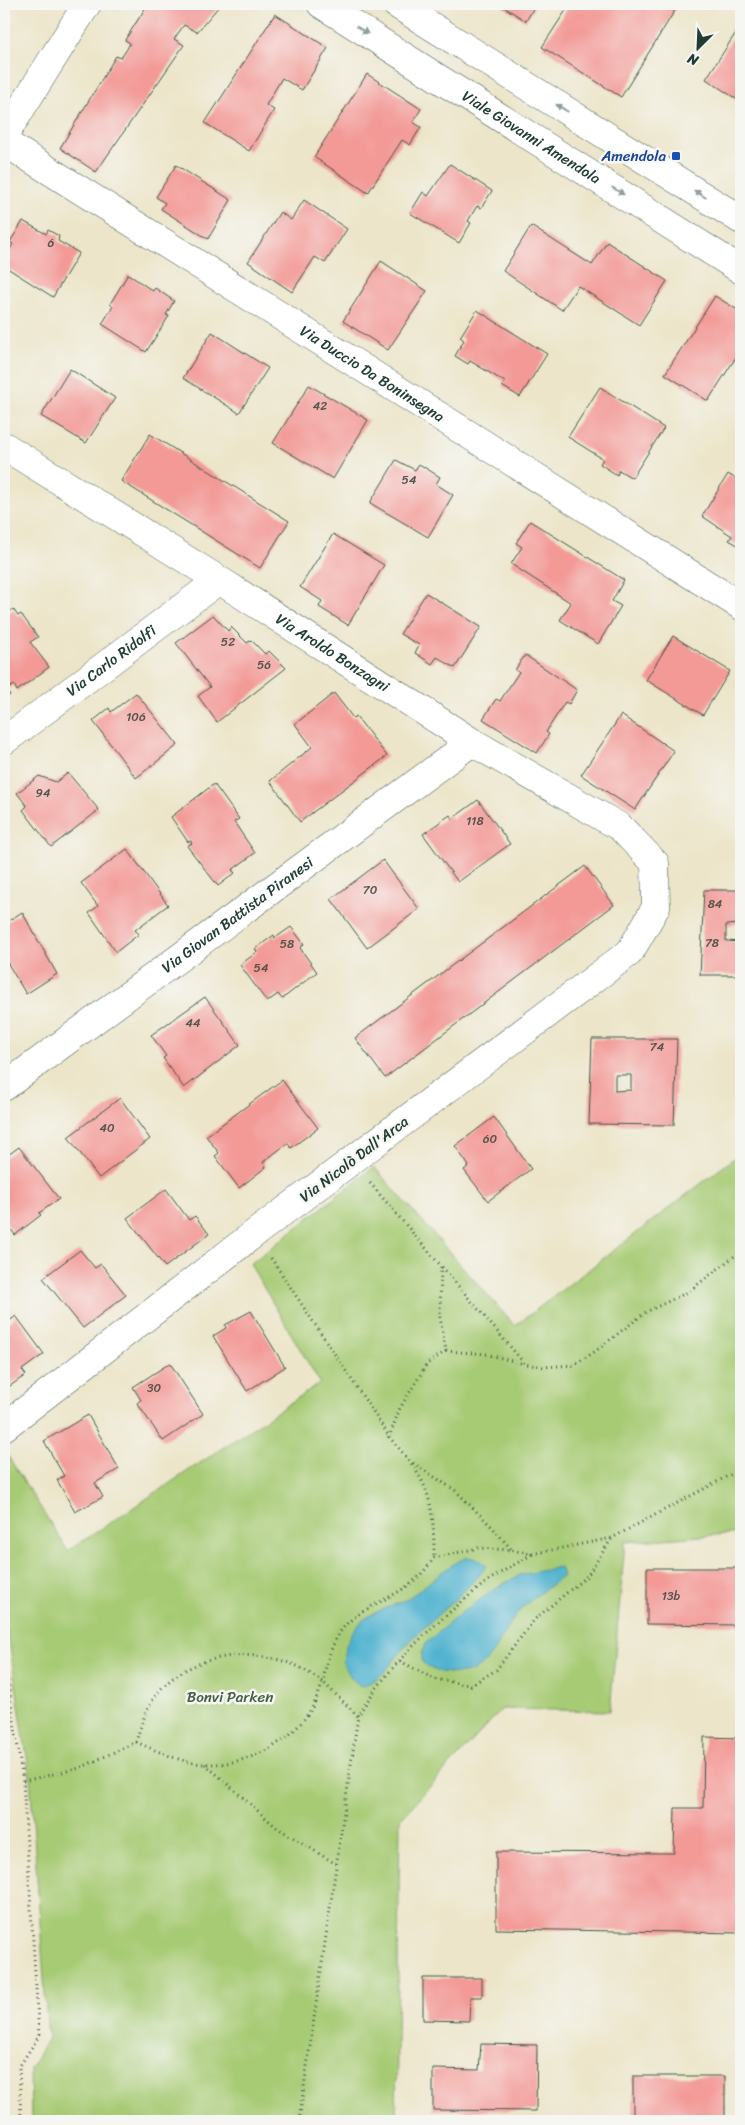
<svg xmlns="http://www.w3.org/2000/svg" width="745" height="2125" font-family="Sriracha,sans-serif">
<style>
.green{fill:#a7cb74;stroke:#638454}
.water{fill:#50b2cf;stroke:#387882}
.building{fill:#f39a97;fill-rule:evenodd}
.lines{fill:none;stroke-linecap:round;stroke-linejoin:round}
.minor-casing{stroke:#3e564a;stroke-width:29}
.major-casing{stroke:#3e564a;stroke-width:29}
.path{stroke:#3e564a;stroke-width:3;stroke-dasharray:1 4;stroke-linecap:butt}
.minor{stroke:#fff;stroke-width:28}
.major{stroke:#fff;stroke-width:28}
.oneway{fill:#8f9e9a}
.transit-dot{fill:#1a4fb4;stroke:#f6f6f2;stroke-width:2}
.labels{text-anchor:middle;stroke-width:5;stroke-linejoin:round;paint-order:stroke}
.number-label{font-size:12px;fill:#54544d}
.street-label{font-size:15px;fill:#1f3d34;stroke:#f6f6f2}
.transit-label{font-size:15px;fill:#164399;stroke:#f6f6f2;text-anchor:end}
.park-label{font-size:15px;fill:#416044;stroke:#f6f6f2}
</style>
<rect width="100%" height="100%" fill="#f6f6f2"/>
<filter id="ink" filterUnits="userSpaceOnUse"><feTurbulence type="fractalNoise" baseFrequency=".02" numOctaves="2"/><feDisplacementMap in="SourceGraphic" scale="10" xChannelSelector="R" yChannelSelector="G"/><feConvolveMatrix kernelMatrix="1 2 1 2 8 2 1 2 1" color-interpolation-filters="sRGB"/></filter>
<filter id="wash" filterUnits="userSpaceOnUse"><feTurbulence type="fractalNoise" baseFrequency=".0096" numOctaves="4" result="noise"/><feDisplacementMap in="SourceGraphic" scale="20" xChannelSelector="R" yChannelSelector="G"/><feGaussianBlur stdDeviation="1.12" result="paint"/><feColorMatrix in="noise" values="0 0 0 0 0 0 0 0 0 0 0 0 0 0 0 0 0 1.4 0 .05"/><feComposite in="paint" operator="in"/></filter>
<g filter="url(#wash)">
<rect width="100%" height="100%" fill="#ece5c9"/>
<path class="green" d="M741,1153V1533L625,1542L610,1711L502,1709L400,1819L396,2121H31L30,2069L48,2038L30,1777L7,1628L4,1626V1450L68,1551L320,1383L250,1264L374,1167L515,1326Z"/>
<path class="water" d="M468,1557L478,1559L487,1566C465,1594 438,1613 413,1638C396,1655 385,1680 361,1686C354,1681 346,1674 344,1665C341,1649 352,1628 366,1618C378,1610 395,1606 408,1598C429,1585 444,1566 468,1557Z
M560,1567L563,1576C548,1588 528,1600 516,1615C495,1641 492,1678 449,1673C438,1672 430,1670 422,1662V1652L427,1642L466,1609L503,1584L520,1575Z"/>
<g id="blocks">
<path class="building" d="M148,4H221L197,32L184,25L174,39L184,45L96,172L60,148L116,56L121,58L127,49L130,43L125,40Z
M499,4H536L526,21Z
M570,4H679L621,97L542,47Z
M275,14L328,48L302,90L282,78L266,105L274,110L249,151L205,123Z
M741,25V102L706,79Z
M367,74L421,109L413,122L421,127L410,145L402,140L368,193L314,157Z
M450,164L492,191L481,208L477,206L468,221L471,223L459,243L410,213L423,192L428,196Z
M176,165L231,200L208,239L161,209L165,203L156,197Z
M304,200L347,229L325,263L315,257L292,292L248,262L280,212L291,220Z
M23,221L46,234L48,230L59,236L58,241L79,253L53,297L4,266V260L13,244L10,242Z
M531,226L592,265L607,242L667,281L639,325L578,286L562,310L503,271Z
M381,261L427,291L388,350L343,321Z
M128,274L153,291L155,288L174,301L166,315L169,316L146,352L102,324L113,306L110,304Z
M715,296L741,312V360L736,357L708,401L665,374Z
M477,310L547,354L520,397L502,386L505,382L470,361L468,364L455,356L464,340L460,337Z
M212,332L268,368L239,413L183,378Z
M70,369L115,398L86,443L41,416Z
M309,385L368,420L333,479L273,443Z
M600,387L664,428L632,478L619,470L617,475L600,464L603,459L568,437Z
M150,434L289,521L260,568L121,481Z
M396,460L415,470L419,464L440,477L436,484L453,495L428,537L370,503Z
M728,474L741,482V547L729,540L732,536L702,516Z
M530,521L624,580L612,601L621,606L598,644L560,620L571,603L511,564L522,547L516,543Z
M333,534L384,565L348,625L319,607L322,601L300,587Z
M426,593L481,627L455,668L437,657L432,664L415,653L419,645L400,634Z
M13,609L18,616L21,614L38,637L30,642L49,667L17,691L14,685L6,690L10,695L4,699V616Z
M213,615L228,631L231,627L247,643L251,640L265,654L269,651L286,668L217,722L198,696L210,687L176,643Z
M673,636L730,671L703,715L646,680Z
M525,655L577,690L569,704L565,702L546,732L549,734L537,753L483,719L496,699L500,701L519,672L515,670Z
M136,693L178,745L136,778L93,721L109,708L111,712Z
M334,693L353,718L356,716L387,756L300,822L270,781L312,747L295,724Z
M621,715L674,751L635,810L581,775Z
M68,773L99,810L51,847L23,810L27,806L17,793L39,776L56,782Z
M214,784L239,819L234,822L255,853L232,870L235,873L218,886L187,846L192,843L191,841L188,842L171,817Z
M478,800L510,844L458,882L423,834L450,815L452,819Z
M127,849L168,905L135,930L139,934L116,952L89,913L98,906L81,883Z
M383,860L419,909L367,948L331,899Z
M585,866L614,905L385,1078L355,1038Z
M704,890H741V924L726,925V941L741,942V975H700Z
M22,912L57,974L26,994L4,957V924Z
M291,927L304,944L300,948L317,972L282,999L278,994L267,1002L240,965L257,952L255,949L274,935L275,938Z
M205,997L240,1045L184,1088L163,1058L166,1056L151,1035Z
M592,1039H677L674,1125L589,1124ZM615,1075H631V1090L615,1091Z
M282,1080L318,1128L291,1148L288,1143L263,1162L266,1167L239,1188L215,1156L219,1153L206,1136Z
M120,1098L150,1139L99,1178L68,1137Z
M494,1117L531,1169L488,1201L464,1170L469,1166L455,1146Z
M19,1147L59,1199L39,1213L41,1215L15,1235L4,1219V1158Z
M166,1189L189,1220L195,1216L209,1234L165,1267L127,1218Z
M80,1250L95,1268L101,1264L126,1295L83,1328L43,1278Z
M251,1311L285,1367L247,1391L213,1336L226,1328L225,1325Z
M16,1316L44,1354L22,1370L26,1375L4,1390V1325Z
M170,1363L203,1414L163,1441L137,1403L141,1400L133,1387Z
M88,1415L119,1469L95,1483L103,1497L75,1512L57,1480L64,1476L44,1441Z
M647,1568H741V1625L647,1624Z
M704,1737L741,1738V1933L496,1929V1852L674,1853L675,1808H703Z
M423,1978H482V1997H470L469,2021L423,2020Z
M481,2044L537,2045L536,2111L433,2110V2069L479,2070Z
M633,2076H725V2121H633Z"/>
</g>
</g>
<g filter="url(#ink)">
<use href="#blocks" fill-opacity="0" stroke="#3e564a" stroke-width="1"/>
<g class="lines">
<defs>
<g id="minor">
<path d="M4,136L87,4"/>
<path id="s1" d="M4,142L741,606"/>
<path id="s2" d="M4,446L219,580L472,742L620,827L655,863L656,907L630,952L255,1233L4,1427"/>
<path id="s3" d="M4,741L219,580"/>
<path id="s4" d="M4,1087L472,742"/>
</g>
<g id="major">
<path id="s5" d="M321,4L741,270"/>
<path d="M396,4L741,220"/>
</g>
</defs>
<use href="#minor" class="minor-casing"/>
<use href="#major" class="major-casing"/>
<path class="path" d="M370,1183L441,1266L440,1317L446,1351L427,1364L400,1408L389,1437C429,1481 434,1498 434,1558
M271,1258L389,1436
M442,1267L525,1364L544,1367L573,1365L593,1353L646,1312L688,1292L741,1251
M446,1351L486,1354L524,1364
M413,1463L456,1491L493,1528L511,1549
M4,1656L23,1781L39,2036L19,2067L21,2121
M400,1661L434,1679L471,1685L496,1670L535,1619L587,1576L612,1538
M136,1742C158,1751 181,1763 205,1764C246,1766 288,1745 310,1711C316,1702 319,1692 323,1682L358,1716C387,1666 435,1623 480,1587C496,1574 515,1565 532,1554
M205,1764L276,1827L336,1864
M23,1781L80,1768L136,1742C141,1724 147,1706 159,1691C192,1653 253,1647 297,1666C306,1670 314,1677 323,1682C326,1662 334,1633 351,1620C383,1595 408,1596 434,1558L478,1548L511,1550L532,1554L612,1538L741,1469
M299,2121L358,1716"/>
<use href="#minor" class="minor"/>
<use href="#major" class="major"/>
</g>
<defs><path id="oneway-solid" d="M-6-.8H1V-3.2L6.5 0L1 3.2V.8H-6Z" transform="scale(1.25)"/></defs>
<g class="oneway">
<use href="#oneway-solid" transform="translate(362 30) rotate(32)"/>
<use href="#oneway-solid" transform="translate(562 108) rotate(-148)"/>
<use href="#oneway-solid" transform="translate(618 191) rotate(32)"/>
<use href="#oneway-solid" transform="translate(700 194) rotate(-148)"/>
</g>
</g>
<rect class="transit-dot" x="671" y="151" width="10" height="10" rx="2.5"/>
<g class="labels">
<g class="number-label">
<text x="51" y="247">6</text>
<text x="320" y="410">42</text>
<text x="409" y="484">54</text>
<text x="228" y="646">52</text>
<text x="264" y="669">56</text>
<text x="136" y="721">106</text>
<text x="43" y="797">94</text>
<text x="475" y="825">118</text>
<text x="370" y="894">70</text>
<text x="715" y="908">84</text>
<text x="712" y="947">78</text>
<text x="287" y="948">58</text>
<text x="261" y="972">54</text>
<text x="193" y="1027">44</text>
<text x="657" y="1051">74</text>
<text x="107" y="1132">40</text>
<text x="490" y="1143">60</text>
<text x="154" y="1392">30</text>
<text x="671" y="1600">13b</text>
</g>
<g class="street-label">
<text dy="5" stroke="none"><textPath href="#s5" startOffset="249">Viale Giovanni Amendola</textPath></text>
<text dy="5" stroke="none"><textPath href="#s1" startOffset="435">Via Duccio Da Boninsegna</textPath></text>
<text dy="5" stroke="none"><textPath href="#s2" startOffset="388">Via Aroldo Bonzagni</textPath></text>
<text dy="5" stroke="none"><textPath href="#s3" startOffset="134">Via Carlo Ridolfi</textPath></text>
<text dy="5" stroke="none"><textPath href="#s4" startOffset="290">Via Giovan Battista Piranesi</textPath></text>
<text transform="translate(354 1159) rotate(-37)" y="5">Via Nicolò Dall'Arca</text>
</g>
<g class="transit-label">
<text x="666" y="161">Amendola</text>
</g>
<g class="park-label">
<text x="230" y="1702">Bonvi Parken</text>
</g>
</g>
<rect width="745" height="2125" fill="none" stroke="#f6f6f2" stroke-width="20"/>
<g transform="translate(698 48) rotate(204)" stroke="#f6f6f2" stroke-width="4" paint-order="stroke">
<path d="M0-4L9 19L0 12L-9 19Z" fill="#1f3d34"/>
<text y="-8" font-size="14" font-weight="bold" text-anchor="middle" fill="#1f3d34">N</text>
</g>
</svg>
